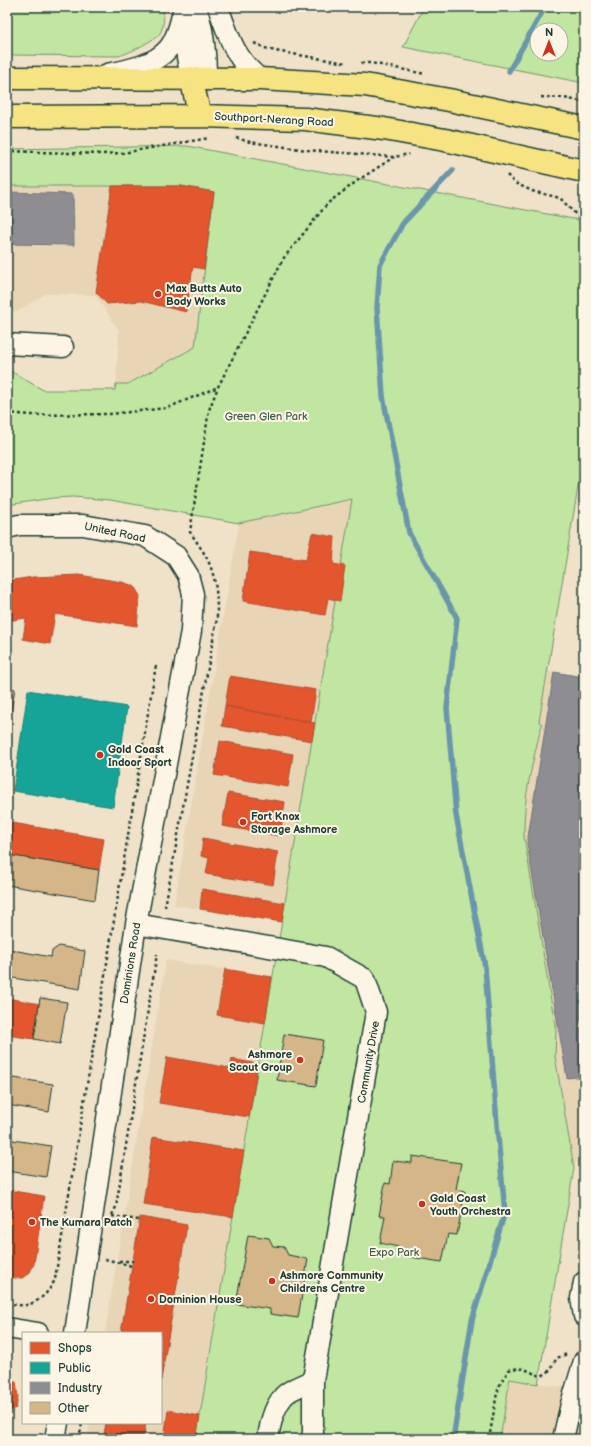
<svg xmlns="http://www.w3.org/2000/svg" width="591" height="1446" font-family="'Balsamiq Sans',sans-serif">
<style>
.built{fill:#e8d5b6}
.green{fill:#c1e6a1;stroke:#70926a;fill-rule:evenodd}
.shops{fill:#e4572e;stroke:#a94f30}
.public{fill:#17a398;stroke:#19847a}
.industry{fill:#8d8d92;stroke:#6c7576}
.lines{fill:none;stroke-linecap:round;stroke-linejoin:round}
.stream{stroke:#6996ab;stroke-width:5.5}
.building{fill:#d4b688;stroke:#1f3d34}
.minor-casing{stroke:#1f3d34;stroke-width:23}
.major-casing{stroke:#1f3d34;stroke-width:25}
.path{stroke:#1f3d34;stroke-width:2.5;stroke-dasharray:3 3;stroke-linecap:butt}
.minor{stroke:#fcf5e5;stroke-width:20}
.major{stroke:#f6e381;stroke-width:22}
.poi-dot{fill:#c8321e;stroke:#fcf5e5;stroke-width:1.5}
.labels{text-anchor:middle;stroke-width:4;stroke-linejoin:round;paint-order:stroke}
.street-label{font-size:11px;fill:#1f3d34;stroke:#fcf5e5}
.poi-label{font-size:11px;font-weight:bold;fill:#1f3d34;stroke:#fcf5e5;text-anchor:start}
.park-label{font-size:11px;fill:#3f5f4a;stroke:#fcf5e5}
</style>
<rect width="100%" height="100%" fill="#f0e2c9"/>
<filter id="ink" filterUnits="userSpaceOnUse"><feTurbulence type="fractalNoise" baseFrequency=".025" numOctaves="2"/><feDisplacementMap in="SourceGraphic" scale="8" xChannelSelector="R" yChannelSelector="G"/><feConvolveMatrix kernelMatrix="1 2 1 2 8 2 1 2 1" color-interpolation-filters="sRGB"/></filter>
<g filter="url(#ink)">
<path class="built" d="M7,186H181L214,192L195,347L128,384H116L119,331L95,295L45,294L17,312L7,311Z
M352,499L282,922L174,905L239,523Z
M548,671L584,677V1140L574,1168L519,846Z
M166,960L272,977L196,1439H87L90,1423H161V1333H105Z
M510,1379L584,1390V1439H500Z"/>
<path class="green" d="M7,7H163C164,17 165,27 158,36C147,43 131,53 118,56L7,55Z
M424,7H584V83L403,47ZM537,30H561V54H537Z
M187,146L584,221V451L539,722L542,724C533,760 523,798 524,836L556,1031L555,1056L574,1168L538,1384L510,1379L500,1439H196L352,499L239,523L110,500L73,497L53,498L7,505V372H12L43,390H115L116,384H128L195,347L214,192L181,186H7V149Z"/>
<path class="shops" d="M112,186H181L214,192L204,269L193,267L186,312L141,301L107,304L96,292Z
M312,533L335,537L333,564L345,566L340,601L328,598L325,615L243,601L250,552L306,560Z
M79,575L122,582L134,586L140,596L137,626L55,614L50,644L23,639L26,618L7,621V581L33,577Z
M230,676L316,690L311,722L225,706Z
M225,706L315,723L312,741L222,726Z
M220,741L293,754L288,787L214,775Z
M228,793L285,802L280,836L222,826Z
M7,822L104,839L99,870L7,855Z
M203,838L278,852L273,885L206,874L209,858L201,856Z
M202,889L285,903L282,922L200,909Z
M225,969L272,977L265,1023L217,1015Z
M7,998L40,1004L34,1039L7,1035Z
M167,1057L230,1068L232,1059L258,1064L249,1117L159,1103Z
M153,1137L244,1151L233,1217L143,1204Z
M7,1190L44,1196L34,1264L29,1274L22,1278H7V1247L10,1227H7Z
M140,1217L187,1225L161,1380V1333H121Z
M7,1381L16,1382L18,1397L16,1408L7,1412Z
M168,1410L200,1416L196,1439H164Z
M106,1423H146L143,1439H103Z"/>
<path class="public" d="M28,690L127,707L113,807L13,791Z"/>
<path class="industry" d="M7,192L73,194L74,245L7,244Z
M554,672L584,677V1010L578,1027L584,1029V1076L567,1078L527,843Z"/>
<g class="lines">
<path class="stream" d="M509,71L545,7
M453,170L403,223L380,265L377,308L383,396L409,533L457,618L447,708L456,815L485,967L498,1137L505,1212L472,1320L453,1439"/>
</g>
<path class="building" d="M7,687L15,689L8,727H7Z
M7,855L99,870L95,900L7,885Z
M59,946L85,951L80,989L7,977V949L51,957L52,951Z
M40,998L67,1002L60,1044L34,1039Z
M284,1034L323,1040L316,1086L277,1080Z
M7,1077L53,1084L49,1112L7,1105Z
M7,1139L51,1146L46,1177L7,1171Z
M412,1156L461,1163L456,1189L465,1191L457,1235L448,1234L442,1262L397,1255L398,1247L380,1243L385,1216H379L385,1183L390,1184L393,1161L412,1163Z
M248,1235L269,1238L273,1246L284,1247L288,1255L308,1259L298,1318L270,1314V1309L236,1304Z"/>
<g class="lines">
<defs>
<path id="minor" d="M196,7C204,30 206,53 206,78
M218,7C229,37 234,58 260,79
M185,19L187,57L191,78
M107,74C128,70 155,65 169,48C178,37 181,20 184,7
M7,344L63,347
M7,528L19,525H83L145,536L176,556L188,575L193,594L191,631L136,924L75,1333
M136,924L326,957L365,979L376,1012L313,1380V1432L312,1439
M584,1282L581,1298L584,1316
M7,1328L38,1333
M55,1439L58,1423
M268,1439C270,1424 273,1409 283,1397C288,1390 305,1384 313,1380
M563,1439L571,1404L584,1361"/>
<path id="major" d="M7,78L260,79L365,85L449,100L584,128
M191,78L200,116
M7,117L200,116L305,119L384,129L445,140L584,171"/>
</defs>
<use href="#minor" class="minor-casing"/>
<use href="#major" class="major-casing"/>
<path class="path" d="M254,43L265,48L275,51L346,63
M361,63H371L425,74
M541,97L564,98L584,102
M236,138L250,142L307,150L394,157L409,154
M7,151L101,154L122,153L209,138
M507,175L515,183L532,191L560,198L584,223
M7,413L30,415L110,414L167,408L218,387
M165,907L217,618C217,602 217,586 212,571C208,557 198,544 190,532L209,410L218,387L283,259L328,203L357,181L394,157
M112,1215L116,1207L157,954
M112,1216L139,1220
M105,1259L132,1266
M119,1261H133
M7,1303C12,1304 21,1306 26,1305C39,1303 51,1290 55,1279L156,665
M79,1439L82,1423
M489,1439L497,1393L501,1382L509,1370C527,1365 527,1373 542,1376L549,1371L557,1358L567,1354"/>
<use href="#minor" class="minor"/>
<use href="#major" class="major"/>
</g>
</g>
<g class="poi-dot">
<circle cx="158" cy="294" r="4"/>
<circle cx="100" cy="755" r="4"/>
<circle cx="243" cy="822" r="4"/>
<circle cx="300" cy="1060" r="4"/>
<circle cx="422" cy="1204" r="4"/>
<circle cx="32" cy="1222" r="4"/>
<circle cx="272" cy="1281" r="4"/>
<circle cx="151" cy="1299" r="4"/>
</g>
<g class="labels">
<g class="street-label">
<text transform="translate(274 119) rotate(3)" y="4">Southport-Nerang Road</text>
<text transform="translate(115 532) rotate(12)" y="4">United Road</text>
<text transform="translate(130 963) rotate(-81)" y="4">Dominions Road</text>
<text transform="translate(368 1062) rotate(-80)" y="4">Community Drive</text>
</g>
<g class="poi-label">
<text x="166" y="292">Max Butts Auto<tspan x="166" dy="13">Body Works</tspan></text>
<text x="108" y="753">Gold Coast<tspan x="108" dy="13">Indoor Sport</tspan></text>
<text x="251" y="820">Fort Knox<tspan x="251" dy="13">Storage Ashmore</tspan></text>
<text x="292" y="1058" text-anchor="end">Ashmore<tspan x="292" dy="13">Scout Group</tspan></text>
<text x="430" y="1202">Gold Coast<tspan x="430" dy="13">Youth Orchestra</tspan></text>
<text x="40" y="1226">The Kumara Patch</text>
<text x="280" y="1279">Ashmore Community<tspan x="280" dy="13">Childrens Centre</tspan></text>
<text x="159" y="1303">Dominion House</text>
</g>
<g class="park-label">
<text x="266" y="420">Green Glen Park</text>
<text x="394" y="1256">Expo Park</text>
</g>
</g>
<rect width="591" height="1446" fill="none" stroke="#fcf5e5" stroke-width="24"/>
<rect x="12" y="12" width="567" height="1422" fill="none" stroke="#1f3d34" stroke-width="1.5" filter="url(#ink)"/>
<rect x="22" y="1332" width="140" height="92" fill="#fcf5e5" stroke="#a4ab9e"/>
<rect x="30" y="1342" width="20" height="12" fill="#e4572e" stroke="#a4ab9e"/>
<text x="58" y="1352" font-size="12" fill="#1f3d34">Shops</text>
<rect x="30" y="1362" width="20" height="12" fill="#17a398" stroke="#a4ab9e"/>
<text x="58" y="1372" font-size="12" fill="#1f3d34">Public</text>
<rect x="30" y="1382" width="20" height="12" fill="#8d8d92" stroke="#a4ab9e"/>
<text x="58" y="1392" font-size="12" fill="#1f3d34">Industry</text>
<rect x="30" y="1402" width="20" height="12" fill="#d4b688" stroke="#a4ab9e"/>
<text x="58" y="1412" font-size="12" fill="#1f3d34">Other</text>
<g transform="translate(549 42)"><circle r="19" fill="#fcf5e5" stroke="#a4ab9e"/>
<path d="M0-3L7 15L0 10L-7 15Z" fill="#c8321e"/>
<text y="-6" font-size="11" font-weight="bold" text-anchor="middle" fill="#1f3d34">N</text>
</g>
</svg>
